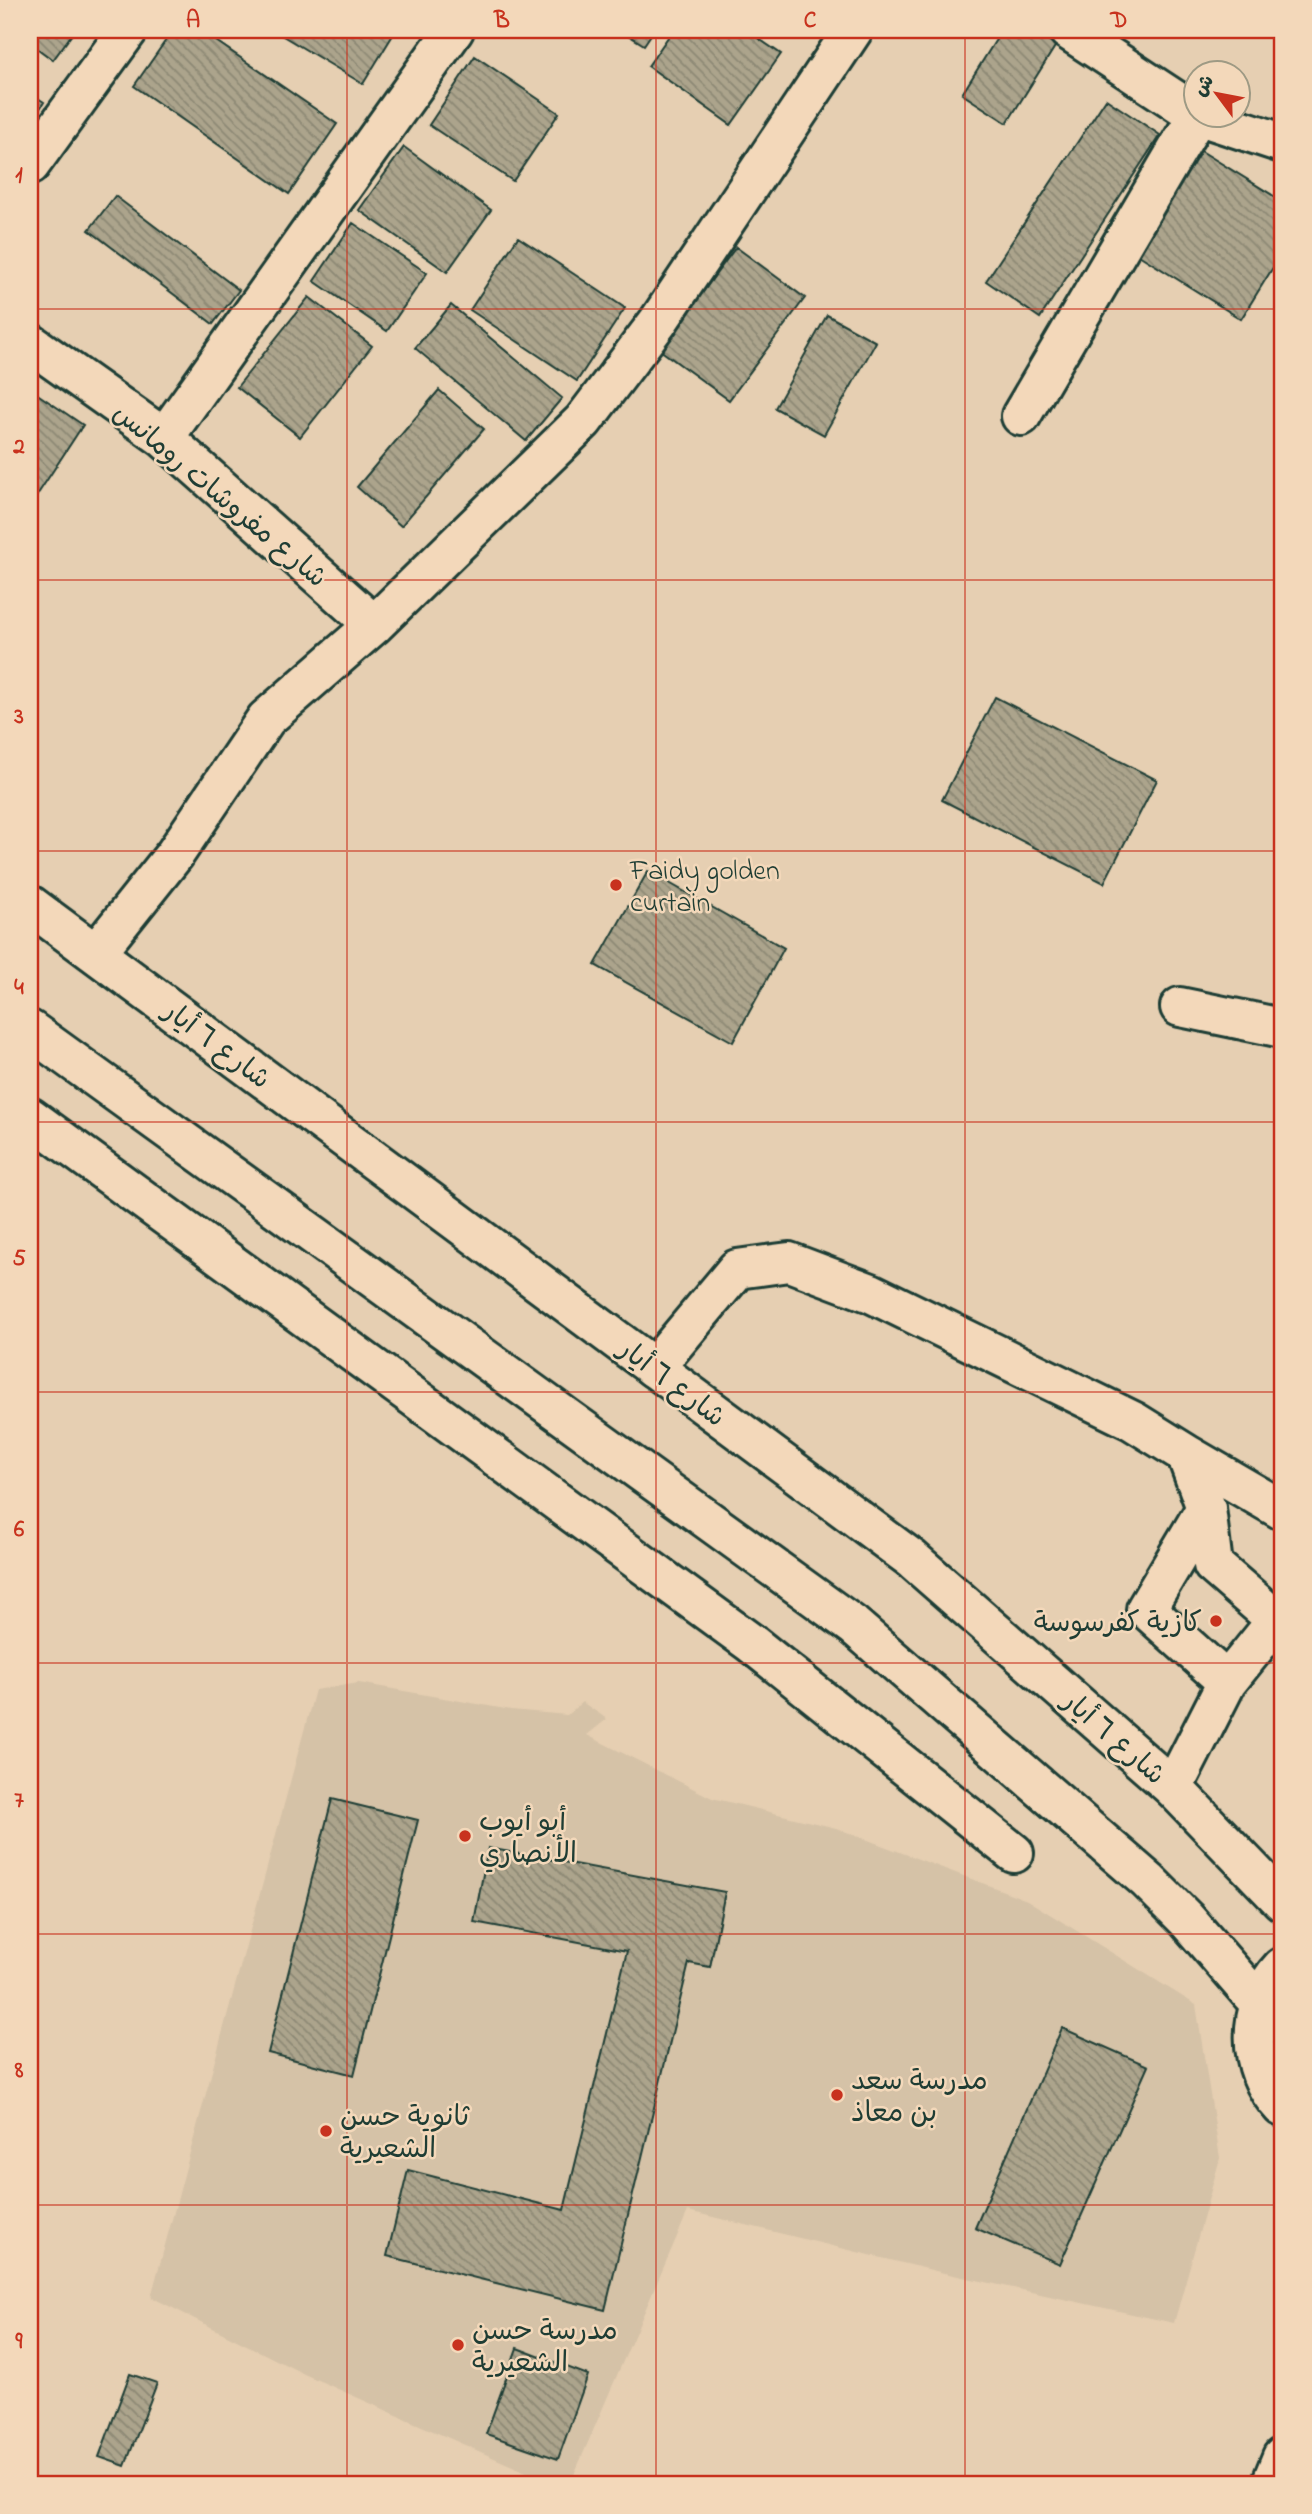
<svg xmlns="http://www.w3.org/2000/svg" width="1312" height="2514" font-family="'Indie Flower','Playpen Sans Arabic',sans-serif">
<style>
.built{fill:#d5c2a7}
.building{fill:url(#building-back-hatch);stroke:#1f3d34;stroke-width:2}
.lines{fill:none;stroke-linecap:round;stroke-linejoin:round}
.minor-casing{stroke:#1f3d34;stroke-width:44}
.major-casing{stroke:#1f3d34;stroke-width:44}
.minor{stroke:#f3d8ba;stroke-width:38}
.major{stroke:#f3d8ba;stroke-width:38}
.grid{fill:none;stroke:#c8321e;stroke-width:2;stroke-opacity:0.55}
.poi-dot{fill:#c8321e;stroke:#f3d8ba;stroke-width:2.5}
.labels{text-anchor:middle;stroke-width:5;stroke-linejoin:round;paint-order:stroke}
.street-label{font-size:28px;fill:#1f3d34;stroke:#f3d8ba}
.poi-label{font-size:28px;fill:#1f3d34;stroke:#f3d8ba;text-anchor:start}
.neatline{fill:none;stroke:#c8321e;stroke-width:2.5}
.grid-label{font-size:23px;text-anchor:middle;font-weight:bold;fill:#c8321e}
</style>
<defs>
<pattern id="building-back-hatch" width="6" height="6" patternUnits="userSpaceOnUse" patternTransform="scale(1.75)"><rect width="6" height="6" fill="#aca48c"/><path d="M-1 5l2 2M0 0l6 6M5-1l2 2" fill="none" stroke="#8b8773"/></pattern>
</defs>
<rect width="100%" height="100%" fill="#e6cfb2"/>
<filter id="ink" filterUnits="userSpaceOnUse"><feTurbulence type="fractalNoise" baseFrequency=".0143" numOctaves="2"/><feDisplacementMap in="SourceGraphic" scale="14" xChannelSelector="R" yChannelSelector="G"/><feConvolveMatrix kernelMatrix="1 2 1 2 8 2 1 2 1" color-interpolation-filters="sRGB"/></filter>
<g filter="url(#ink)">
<path class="built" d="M359,1683L511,1710L567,1715L582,1702L607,1719L587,1735L712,1798L836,1828L1027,1900L1196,2005L1220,2158L1174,2323L944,2273L688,2211L570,2484H553L304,2374L151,2297L315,1690Z"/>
<path class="building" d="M30,30H75L53,60L30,43Z
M173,30H200L337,124L289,194L134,86Z
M273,30H396L363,84Z
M620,30H654L644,45Z
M673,30H746L781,54L731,125L648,66Z
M1002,30H1032L1056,45L1007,123L962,94Z
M475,56L559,113L513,181L429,125Z
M30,93L44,102L30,125Z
M1106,99L1160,135L1040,318L986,281Z
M404,147L491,210L447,272L359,210Z
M1198,149L1282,201V253L1241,319L1134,252Z
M115,196L239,290L213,324L89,230Z
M353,223L427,273L387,331L314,281Z
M518,237L625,308L577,381L470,310Z
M736,247L805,298L729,400L660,350Z
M309,297L372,346L300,437L237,387Z
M451,305L562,398L526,441L415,348Z
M827,315L876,342L824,435L775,408Z
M30,389L83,425L30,506Z
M439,390L484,429L401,526L357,487Z
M995,697L1157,780L1104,883L942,800Z
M648,871L784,948L733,1042L595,965Z
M332,1799L418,1820L354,2075L268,2053Z
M488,1848L725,1892L710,1967L689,1963L605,2310L387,2256L408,2170L564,2210L627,1951L474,1922Z
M1062,2028L1148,2066L1060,2264L975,2228Z
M517,2348L588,2375L558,2459L486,2434Z
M130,2374L157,2383L125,2466L99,2457Z"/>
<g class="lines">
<defs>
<path id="minor" d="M1068,30L1196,114
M1200,116L1282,143
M30,165L128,30
M30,343L164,438L374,625
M1021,416L1197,116
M164,438L454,30
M96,953L175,854L266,719L374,625L583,421L658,322L853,30
M1180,1007L1282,1028
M30,1117L751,1643L1014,1853
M654,1368L737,1269L789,1262L871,1293L1133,1421L1186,1454L1206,1508L1213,1565L1282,1625
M1186,1454L1282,1510
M1227,1682L1277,1620
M1173,1788L1227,1682L1146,1609L1206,1508
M1282,1967C1245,2006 1246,2069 1282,2107
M1271,2484L1282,2457"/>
<path id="major" d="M30,905L912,1559L1173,1788L1282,1901
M30,1030L853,1625L1148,1881L1186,1919L1259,2003"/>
</defs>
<use href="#minor" class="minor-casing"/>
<use href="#major" class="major-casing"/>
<use href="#minor" class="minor"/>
<use href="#major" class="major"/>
</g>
</g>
<path class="grid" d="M347,30V2484M656,30V2484M965,30V2484M30,309H1282M30,580H1282M30,851H1282M30,1122H1282M30,1392H1282M30,1663H1282M30,1934H1282M30,2205H1282"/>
<g class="poi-dot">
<circle cx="616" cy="885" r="7"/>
<circle cx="1216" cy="1621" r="7"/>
<circle cx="465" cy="1836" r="7"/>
<circle cx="837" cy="2095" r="7"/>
<circle cx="326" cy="2131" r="7"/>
<circle cx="458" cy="2345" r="7"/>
</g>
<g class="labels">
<g class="street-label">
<text transform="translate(221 494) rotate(40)" y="10">شارع مفروشات رومانس</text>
<text transform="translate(218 1044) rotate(37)" y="10">شارع ٦ أيار</text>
<text transform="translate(673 1382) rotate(37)" y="10">شارع ٦ أيار</text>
<text transform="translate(1115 1737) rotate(41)" y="10">شارع ٦ أيار</text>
</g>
<g class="poi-label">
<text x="630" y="879">Faidy golden<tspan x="630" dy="32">curtain</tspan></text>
<text x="1202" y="1631" text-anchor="end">كازية كفرسوسة</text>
<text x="479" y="1830">أبو أيوب<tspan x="479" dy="32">الأنصاري</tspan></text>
<text x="851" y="2089">مدرسة سعد<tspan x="851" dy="32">بن معاذ</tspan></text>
<text x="340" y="2125">ثانوية حسن<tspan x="340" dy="32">الشعيرية</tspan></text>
<text x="472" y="2339">مدرسة حسن<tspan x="472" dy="32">الشعيرية</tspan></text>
</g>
</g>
<rect width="1312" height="2514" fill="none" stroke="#f3d8ba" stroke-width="77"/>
<g transform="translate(1217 94) rotate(302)"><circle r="33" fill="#f3d8ba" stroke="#9e9a84" stroke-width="2"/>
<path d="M0-5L12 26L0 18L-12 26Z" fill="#c8321e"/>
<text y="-10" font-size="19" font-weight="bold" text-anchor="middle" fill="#1f3d34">ش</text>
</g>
<rect x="38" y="38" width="1236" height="2438" class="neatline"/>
<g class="grid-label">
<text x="193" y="27">A</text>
<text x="502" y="27">B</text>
<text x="810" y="27">C</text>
<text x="1119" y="27">D</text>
<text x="19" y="182">1</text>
<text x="19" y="453">2</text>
<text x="19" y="723">3</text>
<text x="19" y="994">4</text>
<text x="19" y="1265">5</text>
<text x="19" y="1536">6</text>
<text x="19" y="1807">7</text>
<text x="19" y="2077">8</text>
<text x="19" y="2348">9</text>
</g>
</svg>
